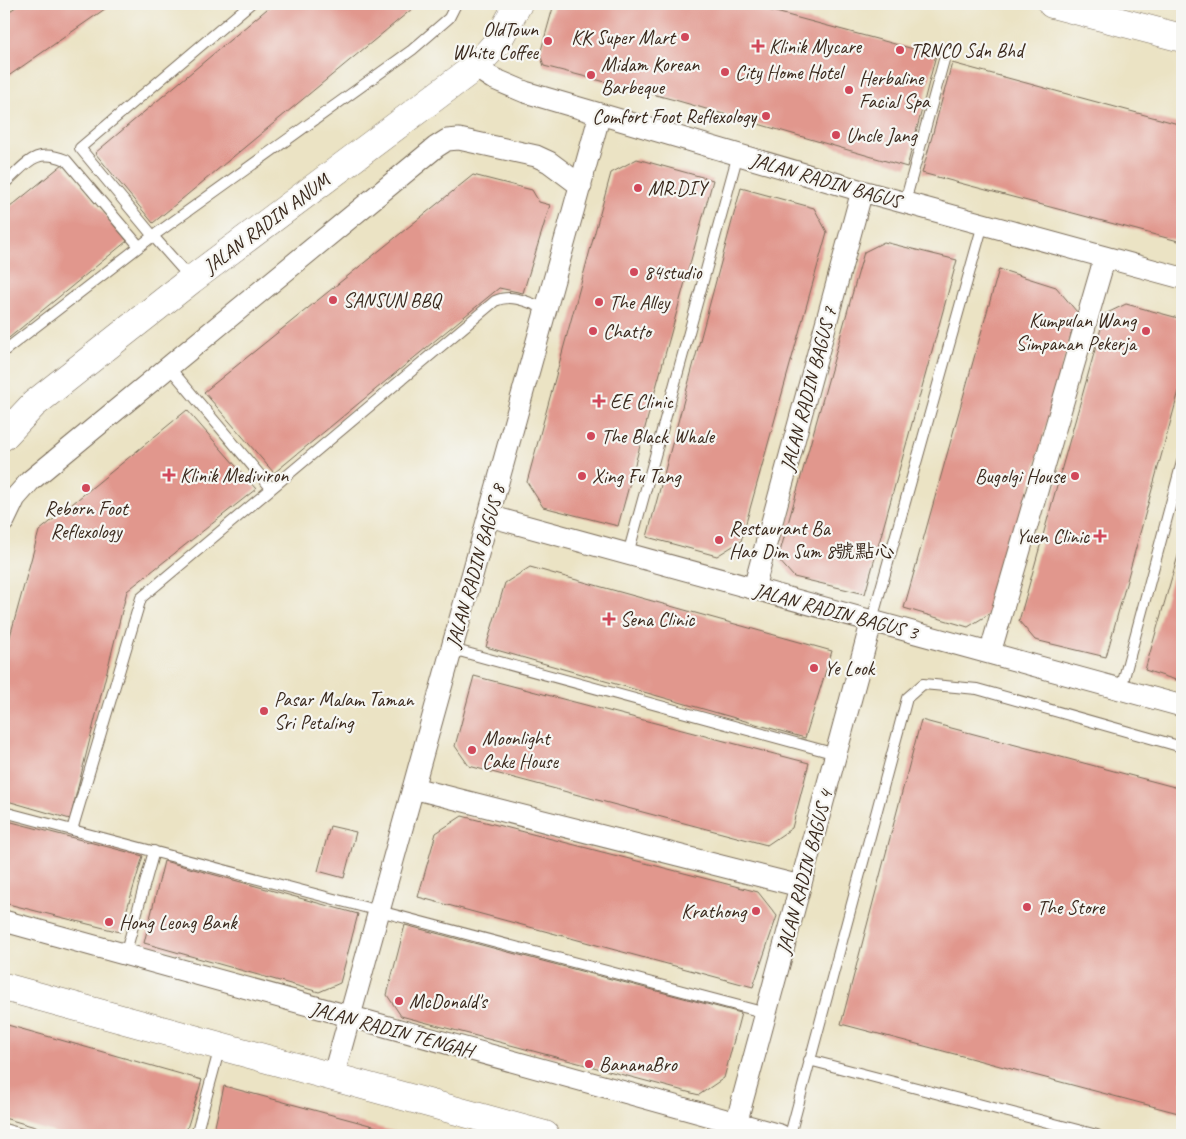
<svg xmlns="http://www.w3.org/2000/svg" width="1186" height="1139" font-family="Caveat,'LXGW WenKai TC',sans-serif">
<rect width="100%" height="100%" fill="#f6f6f2"/>
<filter id="ink" filterUnits="userSpaceOnUse"><feTurbulence type="fractalNoise" baseFrequency=".02" numOctaves="2"/><feDisplacementMap in="SourceGraphic" scale="10" xChannelSelector="R" yChannelSelector="G"/><feConvolveMatrix kernelMatrix="1 2 1 2 8 2 1 2 1" color-interpolation-filters="sRGB"/></filter>
<filter id="wash" filterUnits="userSpaceOnUse"><feTurbulence type="fractalNoise" baseFrequency=".0096" numOctaves="4" result="noise"/><feDisplacementMap in="SourceGraphic" scale="20" xChannelSelector="R" yChannelSelector="G"/><feGaussianBlur stdDeviation="1.12" result="paint"/><feColorMatrix in="noise" values="0 0 0 0 0 0 0 0 0 0 0 0 0 0 0 0 0 1.4 0 .05"/><feComposite in="paint" operator="in"/></filter>
<g filter="url(#wash)">
<rect width="100%" height="100%" fill="#ebe3c4"/>
<g id="blocks">
<path fill="#e1978d" d="M20,4H112L7,77L4,72V15Z
M273,4H418L153,223L95,153Z
M554,4H746L936,55L907,167L675,100L544,66L540,54Z
M952,63L1182,125V242L922,173Z
M637,159L713,180L618,526L543,507L527,482L611,173Z
M63,164L127,241L4,342V212Z
M473,175L532,190L539,202L550,205L523,293L499,288L274,473L204,392Z
M741,188L814,208L827,232L741,541L717,556L647,537Z
M884,242L957,260L865,594L794,577L778,559L864,252Z
M999,269L1056,287L1077,312L997,609L968,627L904,608Z
M1126,304L1182,319V380L1106,657L1035,640L1019,621L1105,314Z
M187,410L256,489L127,591L70,819L4,800V658L39,531Z
M1182,542V682L1145,670Z
M530,567L832,651L805,738L486,647L505,583Z
M474,676L809,763L792,828L767,845L469,766L455,746Z
M921,720L1182,789V1114L841,1024Z
M462,816L758,892L777,916L753,987L418,897L436,833Z
M4,820L143,856L120,932L4,903Z
M330,826L356,832L344,878L318,871Z
M164,861L358,914L340,983L319,992L144,943Z
M405,925L741,1013L724,1078L699,1095L401,1016L387,995Z
M4,1024L202,1080L185,1135H63L4,1118Z
M224,1086L407,1135H213Z"/>
</g>
</g>
<g filter="url(#ink)">
<use href="#blocks" fill-opacity="0" stroke="#796b58" stroke-width="1"/>
<g fill="none" stroke-linecap="round" stroke-linejoin="round">
<defs>
<path id="lane" d="M250,4L80,148L153,236L412,50L449,18L456,4
M4,184C27,164 34,147 66,160L139,246
M905,202L947,49
M4,351L153,236L191,279
M169,367L271,488
M628,554L738,154
M872,620L983,224
M452,649L836,754
M1121,689L1182,462
M4,812L766,1013
M72,830L141,598L495,301C513,293 530,303 546,309
M125,955L154,851
M809,1060L1097,1135
M4,1129L26,1135
M196,1135L220,1047
M790,1135L907,698L923,684L977,689L1182,747"/>
<path id="street" d="M475,67L492,78L525,92L862,191L1182,278
M489,516L1182,706
M4,521L15,498L30,481L436,147L447,140L459,139L536,156L549,162L581,186
M754,588L862,191
M990,653L1105,257
M413,788L800,886
M4,921L780,1135
M333,1077L600,114
M736,1124L872,620"/>
<path id="secondary" d="M1052,4L1182,38
M4,436L34,404L191,280L475,67L496,44L518,4
M4,987L545,1135"/>
</defs>
<use href="#lane" stroke="#796b58" stroke-width="12"/>
<use href="#street" stroke="#796b58" stroke-width="23"/>
<use href="#secondary" stroke="#796b58" stroke-width="29"/>
<use href="#lane" stroke="#fff" stroke-width="10"/>
<use href="#street" stroke="#fff" stroke-width="21"/>
<use href="#secondary" stroke="#fff" stroke-width="28"/>
</g>
</g>
<g fill="#d1495b" stroke="#f6f6f2" stroke-width="2">
<circle cx="685" cy="37" r="5"/>
<circle cx="548" cy="41" r="5"/>
<path d="M755.5 38.5h5v5h5v5h-5v5h-5v-5h-5v-5h5z"/>
<circle cx="900" cy="50" r="5"/>
<circle cx="725" cy="72" r="5"/>
<circle cx="591" cy="75" r="5"/>
<circle cx="849" cy="90" r="5"/>
<circle cx="766" cy="116" r="5"/>
<circle cx="836" cy="135" r="5"/>
<circle cx="638" cy="188" r="5"/>
<circle cx="634" cy="272" r="5"/>
<circle cx="333" cy="300" r="5"/>
<circle cx="599" cy="302" r="5"/>
<circle cx="593" cy="331" r="5"/>
<circle cx="1146" cy="331" r="5"/>
<path d="M596.5 393.5h5v5h5v5h-5v5h-5v-5h-5v-5h5z"/>
<circle cx="591" cy="436" r="5"/>
<path d="M166.5 467.5h5v5h5v5h-5v5h-5v-5h-5v-5h5z"/>
<circle cx="582" cy="476" r="5"/>
<circle cx="1075" cy="476" r="5"/>
<circle cx="86" cy="488" r="5"/>
<path d="M1097.5 528.5h5v5h5v5h-5v5h-5v-5h-5v-5h5z"/>
<circle cx="719" cy="540" r="5"/>
<path d="M606.5 611.5h5v5h5v5h-5v5h-5v-5h-5v-5h5z"/>
<circle cx="814" cy="668" r="5"/>
<circle cx="264" cy="711" r="5"/>
<circle cx="472" cy="750" r="5"/>
<circle cx="1027" cy="907" r="5"/>
<circle cx="756" cy="911" r="5"/>
<circle cx="109" cy="922" r="5"/>
<circle cx="399" cy="1001" r="5"/>
<circle cx="589" cy="1064" r="5"/>
</g>
<g text-anchor="middle" stroke-width="4.5" stroke-linejoin="round" paint-order="stroke">
<g font-size="20" fill="#3b2a1e" stroke="#f6f6f2" text-anchor="start">
<text x="538" y="36" text-anchor="end">OldTown<tspan x="538" dy="23">White Coffee</tspan></text>
<text x="675" y="44" text-anchor="end">KK Super Mart</text>
<text x="769" y="53">Klinik Mycare</text>
<text x="910" y="57">TRNCO Sdn Bhd</text>
<text x="601" y="71">Midam Korean<tspan x="601" dy="23">Barbeque</tspan></text>
<text x="735" y="79">City Home Hotel</text>
<text x="859" y="85">Herbaline<tspan x="859" dy="23">Facial Spa</tspan></text>
<text x="756" y="123" text-anchor="end">Comfort Foot Reflexology</text>
<text x="846" y="142">Uncle Jang</text>
<text x="648" y="195">MR.DIY</text>
<text x="644" y="279">84studio</text>
<text x="343" y="307">SANSUN BBQ</text>
<text x="609" y="309">The Alley</text>
<text x="1136" y="327" text-anchor="end">Kumpulan Wang<tspan x="1136" dy="23">Simpanan Pekerja</tspan></text>
<text x="603" y="338">Chatto</text>
<text x="610" y="408">EE Clinic</text>
<text x="601" y="443">The Black Whale</text>
<text x="180" y="482">Klinik Mediviron</text>
<text x="592" y="483">Xing Fu Tang</text>
<text x="1065" y="483" text-anchor="end">Bugolgi House</text>
<text x="86" y="515" text-anchor="middle">Reborn Foot<tspan x="86" dy="23">Reflexology</tspan></text>
<text x="729" y="535">Restaurant Ba<tspan x="729" dy="23">Hao Dim Sum 8號點心</tspan></text>
<text x="1089" y="543" text-anchor="end">Yuen Clinic</text>
<text x="620" y="626">Sena Clinic</text>
<text x="824" y="675">Ye Look</text>
<text x="274" y="706">Pasar Malam Taman<tspan x="274" dy="23">Sri Petaling</tspan></text>
<text x="482" y="745">Moonlight<tspan x="482" dy="23">Cake House</tspan></text>
<text x="1037" y="914">The Store</text>
<text x="746" y="918" text-anchor="end">Krathong</text>
<text x="119" y="929">Hong Leong Bank</text>
<text x="409" y="1008">McDonald's</text>
<text x="599" y="1071">BananaBro</text>
</g>
<g font-size="20" fill="#3b2a1e" stroke="#f6f6f2">
<text transform="translate(826 180) rotate(16)" y="7">JALAN RADIN BAGUS</text>
<text transform="translate(266 223) rotate(-37)" y="7">JALAN RADIN ANUM</text>
<text transform="translate(808 389) rotate(-75)" y="7">JALAN RADIN BAGUS 7</text>
<text transform="translate(475 566) rotate(-74)" y="7">JALAN RADIN BAGUS 8</text>
<text transform="translate(836 611) rotate(15)" y="7">JALAN RADIN BAGUS 3</text>
<text transform="translate(804 872) rotate(-75)" y="7">JALAN RADIN BAGUS 4</text>
<text transform="translate(392 1029) rotate(15)" y="7">JALAN RADIN TENGAH</text>
</g>
</g>
<rect width="1186" height="1139" fill="none" stroke="#f6f6f2" stroke-width="20"/>
</svg>
